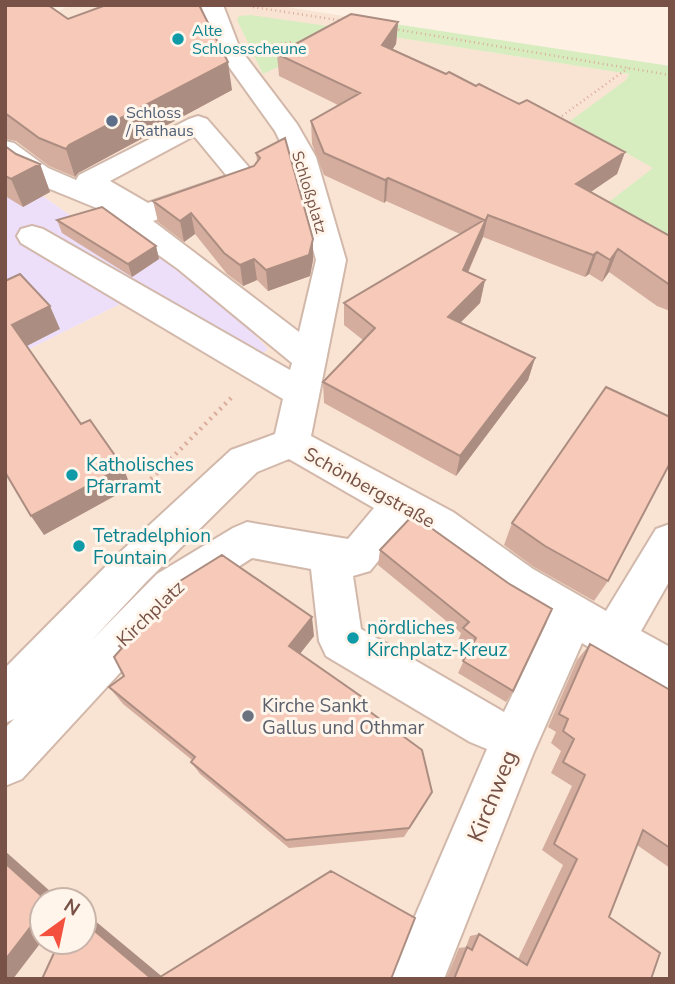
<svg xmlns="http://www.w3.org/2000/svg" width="675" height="984" font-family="'Nunito Sans',sans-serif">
<rect width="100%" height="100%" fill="#fef0e3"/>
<path fill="#f9e4d3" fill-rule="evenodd" d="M69,5H275L362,19L356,31L629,74L626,80L653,169L670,246V979H5V361L126,301L78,221L5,169V35L41,22ZM42,900H84V942H42Z"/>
<path fill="#eddffa" d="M5,169L78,221L112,228L168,263L236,315L268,349L261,355L126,301L5,361Z"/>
<path fill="#d7edc0" d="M251,15L355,30L362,19L670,66V246L601,208L653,168L570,121L626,80L629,74L355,31L263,74L237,20L239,16Z"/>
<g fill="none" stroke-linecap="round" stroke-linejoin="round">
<defs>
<path id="minor" d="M201,5H223L240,49L297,124L316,157L346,260L311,436L453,512L533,569L606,611L656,529L670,524V580L641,631L670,647V694L654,687L582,643L533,754L444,979H388L487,749L470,742L326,656L319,641L311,569L252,558L187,600L22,779L5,786V728L14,719L5,723V668L116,556L231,450L275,434L283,399L21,243L17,236L21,229L32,226L43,229L290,370L292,363L178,269L103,215L99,209L28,180L5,162V141L14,143L48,168L76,180L79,175L189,119L198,116L207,119L259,179L255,185L153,221L299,332L316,260L288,157L275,131L217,50ZM194,136L227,176L148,203L110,181ZM289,459L374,508L348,539L247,522L233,528L157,574L92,640L146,582L257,472ZM407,526L425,536L503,595L547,622L504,712L361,629L353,576L370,571Z"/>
</defs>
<use href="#minor" stroke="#d2b8aa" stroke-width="4"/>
<path stroke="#dbac9b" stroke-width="2.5" stroke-dasharray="1 3.5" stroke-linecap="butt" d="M253,7L344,21
M394,29L670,75
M272,45L292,42
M562,116L628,68"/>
<path stroke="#dbac9b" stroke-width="4.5" stroke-dasharray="2 5" stroke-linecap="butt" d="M154,484L150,480L231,398"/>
<use href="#minor" fill="#fff" fill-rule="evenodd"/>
</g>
<path fill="#d4ad9e" d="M5,5L68,19L232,90L78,173L75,177L49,166L16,141L5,139Z
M398,22L396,44L392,50L625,152L617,174L590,192L670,236V311L657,306L609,272L602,282L589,274L585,277L483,237L468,273L485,280L480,303L460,323L535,358L528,380L456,476L324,403L323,382L363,340L344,325V303L460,234L386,201L384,203L324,175L312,144L311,121L338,105L279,76L277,54Z
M5,146L16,154L40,164L50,192L23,207L5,196Z
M256,153L313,239V260L310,276L268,291L257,280L243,286L227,274L195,234L184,242L158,222L153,201L254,166L257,161Z
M57,220L156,246L159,259L132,277L62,233Z
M512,523L608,581L594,601L534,567L504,545Z
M380,550L508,583L513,691L506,702L458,673L469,650L458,641L461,633L378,565Z
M314,636L300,653L361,706L426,803L404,837L289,848L200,774L191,762L192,760L123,704L109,687L124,676L121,649L119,646Z
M590,644L670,690V868L637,845L609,917L651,979H446L459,948L466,947L470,936L479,934L518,959L563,865L542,850L572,786L551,773L561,751L551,743L556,732L548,727L577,660Z"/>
<path fill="#ac8d81" d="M398,22L396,44L381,67L382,45Z
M228,62L232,90L78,173L75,177L66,149L69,145Z
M625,152L617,174L569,207L576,184Z
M40,164L50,192L23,207L11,179Z
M388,178L386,201L384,203L385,180Z
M191,213L195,234L184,242L180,221Z
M488,215L483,237L459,292L463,270Z
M313,239V260L310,276L268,291L266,270Z
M156,246L159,259L132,277L128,264Z
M618,249L609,272L602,282L610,260Z
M597,252L589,274L585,277L593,255Z
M254,259L257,280L243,286L240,265Z
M485,280L480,303L444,339L448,317Z
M50,306L60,329L23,348L12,325Z
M535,358L528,380L456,476L460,456Z
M123,467L131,487L44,535L31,516Z
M312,617L314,636L292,664L289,646Z
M5,851L60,900H46L5,863Z
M42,912V941L13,979H5V960Z
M84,914L88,915L165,979H152L84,922Z"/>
<path fill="#f6c9b8" stroke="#ac8d81" stroke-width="2" d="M5,5H48L68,19L106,5H199L228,62L69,145L66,149L39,138L5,113Z
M351,14L398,22L382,45L446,74L449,72L476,86L479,84L519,104L527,100L625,152L576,184L670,236V285L618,249L610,260L597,252L593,255L488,215L463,270L485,280L448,317L535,358L460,456L323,382L375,328L344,303L484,220L388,178L385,180L324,153L311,121L360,93L277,54Z
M285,138L313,239L309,255L266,270L254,259L240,265L224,253L191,213L180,221L153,201L254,166L260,158L256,153Z
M5,146L16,154L40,164L11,179L5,176Z
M102,207L156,246L128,264L57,220Z
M20,274L50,306L12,325L81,424L90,420L123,467L31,516L5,472V281Z
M606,387L670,417V463L608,581L545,546L512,523Z
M413,515L508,583L552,609L513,691L463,661L476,638L463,628L469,622L380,550Z
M222,555L312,617L289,646L362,697L358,703L422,750L432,792L409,828L286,840L191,762L195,757L109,687L124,676L114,657L122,648L119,646L180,581Z
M590,644L670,690V848L643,830L609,917L660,953L651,979H454L467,947L472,950L479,934L527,965L577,859L554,844L585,775L563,762L574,739L563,731L568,719L559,714Z
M5,863L46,900H42V912L5,960Z
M331,871L415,918L391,979H157Z
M84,922L152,979H42L59,942H84Z"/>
<g fill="#0f9aa8" stroke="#fff5eb" stroke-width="2.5">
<circle cx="178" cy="39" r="7"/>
<circle cx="72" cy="475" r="7"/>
<circle cx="79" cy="546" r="7"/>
<circle cx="353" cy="638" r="7"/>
</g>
<circle fill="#5c6f8a" stroke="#fff5eb" stroke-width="2.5" cx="112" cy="121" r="7"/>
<circle fill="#6b7280" stroke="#fff5eb" stroke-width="2.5" cx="248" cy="716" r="7"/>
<g text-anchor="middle" stroke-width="6" stroke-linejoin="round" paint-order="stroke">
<g font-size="16" fill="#0d838f" stroke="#fff5eb" text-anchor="start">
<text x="192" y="36">Alte<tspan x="192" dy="18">Schlossscheune</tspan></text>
</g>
<g font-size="16" fill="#4e5e75" stroke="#fff5eb" text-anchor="start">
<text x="126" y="118">Schloss<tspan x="126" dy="18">/ Rathaus</tspan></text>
</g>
<g font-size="16" fill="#785246" stroke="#fff5eb">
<text transform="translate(310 192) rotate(73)" y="6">Schloßplatz</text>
</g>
<g font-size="19" fill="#0d838f" stroke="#fff5eb" text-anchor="start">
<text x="86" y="471">Katholisches<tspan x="86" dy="22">Pfarramt</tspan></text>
<text x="93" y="542">Tetradelphion<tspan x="93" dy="22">Fountain</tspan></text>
<text x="367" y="634">nördliches<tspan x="367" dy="22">Kirchplatz-Kreuz</tspan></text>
</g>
<g font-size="19" fill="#785246" stroke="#fff5eb">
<text transform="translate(370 487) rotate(29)" y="7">Schönbergstraße</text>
<text transform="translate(150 613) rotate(-44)" y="7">Kirchplatz</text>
</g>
<g font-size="19" fill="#5b616d" stroke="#fff5eb" text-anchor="start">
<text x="262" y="712">Kirche Sankt<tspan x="262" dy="22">Gallus und Othmar</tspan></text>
</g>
<g font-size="23" fill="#785246" stroke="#fff5eb">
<text transform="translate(492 796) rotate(-68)" y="8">Kirchweg</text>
</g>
</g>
<rect width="675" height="984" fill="none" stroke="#785246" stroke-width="14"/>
<g transform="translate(63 921) rotate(33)"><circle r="33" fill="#fff5eb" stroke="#c9b4a9" stroke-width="2"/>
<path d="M0-5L12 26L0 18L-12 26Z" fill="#f3503d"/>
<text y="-10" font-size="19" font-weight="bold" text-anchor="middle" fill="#785246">N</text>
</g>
</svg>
